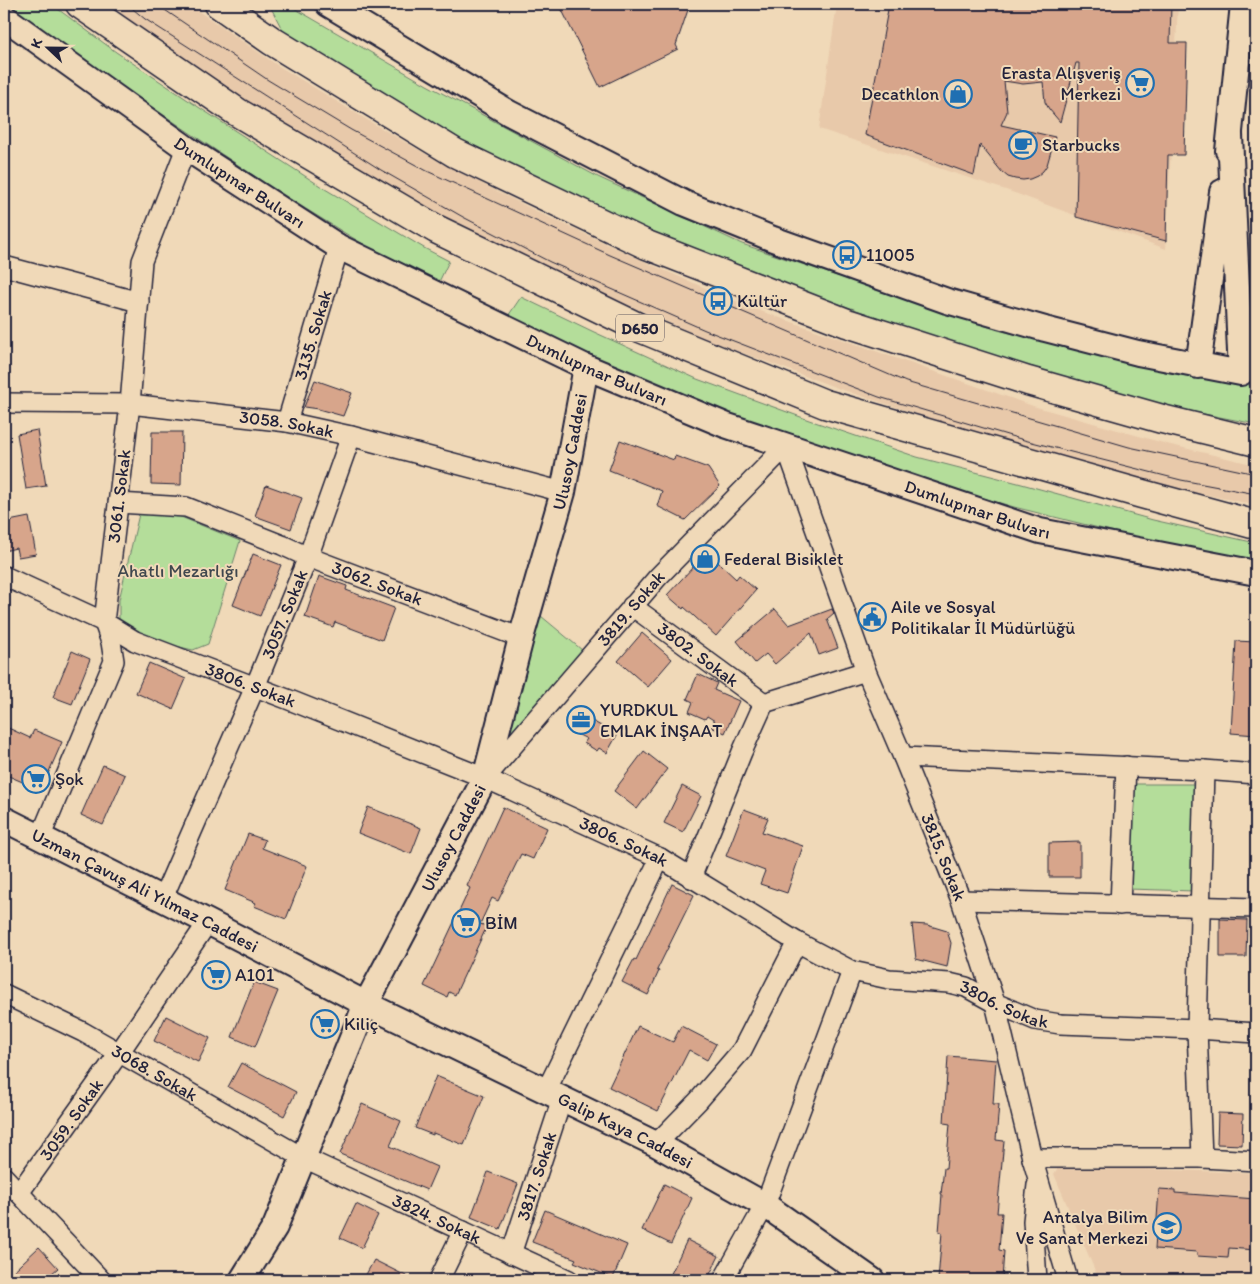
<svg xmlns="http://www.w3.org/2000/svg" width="1260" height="1284" font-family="Itim,sans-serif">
<rect width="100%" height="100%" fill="#f0d9b8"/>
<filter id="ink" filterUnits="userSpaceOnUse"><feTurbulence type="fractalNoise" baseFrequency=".02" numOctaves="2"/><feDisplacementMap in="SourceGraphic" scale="10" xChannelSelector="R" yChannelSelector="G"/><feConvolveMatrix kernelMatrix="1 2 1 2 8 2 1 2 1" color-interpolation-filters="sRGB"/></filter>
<g filter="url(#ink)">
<path fill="#e8c9aa" d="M103,4H188L277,65L374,124L443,164L540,213L652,265L749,307L1033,406L1167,444L1256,465V505L1188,491L1109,470L958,427L843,390L716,343L573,281L447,219L366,176L237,99Z
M837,4H1178L1166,249L1009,191L819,129Z
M1059,1166L1256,1173V1280H1099L1054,1174Z"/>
<path fill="#b4dd9a" stroke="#6b806a" d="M6,4H51L116,52L203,110L325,189L424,248L449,261L438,284C408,268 377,253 348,235C234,166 125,88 15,12Z
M269,4H287L427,85L598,177L742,244L998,330L1174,374L1256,386V424L1131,400L959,346L788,286L672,241L542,180L462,140L284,33Z
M521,297L594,332L697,379L809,420L917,457L1018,483L1153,520L1256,543V563L1204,554L1014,507L811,448L654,386L506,319Z
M139,514L176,515L240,541L208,644L193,650L145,639L119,624V600Z
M541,616L582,650L508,743L503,740Z
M1134,784H1196L1195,891L1128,889Z"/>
<path fill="#d7a58b" stroke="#22223b" d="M559,4H690L676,45L678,49L600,87Z
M889,4H1171L1170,43H1187L1184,155H1168L1166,241L1076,217L1079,63H1076L1060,122L1049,109L1045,102L1043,82L1023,84L1004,81L1007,112L1001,125L1055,137L1047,165L1043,171L1037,176L1030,179L1023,180L1015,179L1008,177L1002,172L980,145L974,175L865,135Z
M315,380L352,393L343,416L318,409L304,407Z
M37,430L46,486L26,489L17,434Z
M152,432H182L181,485L151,484Z
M620,440L674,460L675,456L708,468L720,486L685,520L657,506L662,491L609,470Z
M266,485L302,498L291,529L255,516Z
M29,517L36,554L18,557L16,548L4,551V522Z
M707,552L736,579L739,575L756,590L716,636L684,607L683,609L667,595Z
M253,554L281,565L260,616L233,605Z
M319,576L347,586L346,590L394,608L382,640L335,622L333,627L305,617Z
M775,609L789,625L832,609L834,613L827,619L838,648L819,655L811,633L775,664L766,654L755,663L737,641Z
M642,633L672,659L648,687L618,661Z
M1236,641L1256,642V735L1231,733Z
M72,651L90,659L72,704L53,697Z
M149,663L186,679L173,709L136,693Z
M698,674L717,683L714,690L739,701L725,733L711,727L715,721L707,716L705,719L689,712L693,702L687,699Z
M578,713L617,735L607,753L599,748L597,751L584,743L587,739L569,730Z
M4,726L30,738L34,730L62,742L41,790L4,774Z
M644,751L667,769L637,809L614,791Z
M103,765L125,775L103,825L81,815Z
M682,786L701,796L683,832L664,823Z
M368,807L421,828L411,854L358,833Z
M503,807L547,828L533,859L521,854L498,901L492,898L480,924L487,926L455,995L449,992L447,997L424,986L470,888L467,886Z
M744,809L768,818L762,832L803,846L787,893L760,884L765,871L726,856Z
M248,834L265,840L262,848L307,866L286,919L254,906L256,903L225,890Z
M1080,842V877H1049V843Z
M672,884L694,895L657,970L659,971L648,995L622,982L634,959L636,960Z
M1220,919L1247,920L1246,957H1220Z
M912,924L927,925L947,931L951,943L947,967L916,959Z
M254,982L278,991L255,1047L232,1037Z
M166,1016L210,1038L198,1062L154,1041Z
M638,1026L673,1042L681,1026L716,1044L707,1060L689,1050L658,1111L609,1087Z
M948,1056L996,1060L993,1104H999L996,1140L1004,1141L997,1213H1002L999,1250L1004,1251L1002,1280H938L942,1232H939L942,1194H941L944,1168H946L950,1124L944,1123Z
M241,1063L296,1092L284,1116L228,1087Z
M436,1076L484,1096L464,1145L433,1133V1135L415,1128Z
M362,1104L401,1121L390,1146L437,1167L427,1190L340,1154Z
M1218,1113L1243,1114L1242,1145L1217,1144Z
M488,1172L518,1184L500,1229L471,1217Z
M664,1184L692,1198L671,1244L642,1230Z
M1159,1189L1175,1190V1193L1256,1199V1250L1229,1248L1228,1258L1197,1256V1252L1155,1249Z
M356,1204L378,1215L362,1248L340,1238Z
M545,1210L627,1245L613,1278L574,1262L576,1259L532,1242Z
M687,1240L719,1256L707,1280H668Z
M39,1247L58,1268L44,1280H4Z
M374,1260L414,1280H363Z"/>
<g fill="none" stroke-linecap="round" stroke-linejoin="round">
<defs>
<g id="minor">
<path d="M4,266L139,302"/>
<path id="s1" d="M4,403L130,404L287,422L351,436L563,492"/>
<path id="s2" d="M287,422L339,247"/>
<path id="s3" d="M118,503L186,507L282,545L308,557L521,638"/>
<path id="s4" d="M4,576L104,622L135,641L287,699L485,778L660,858L797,942L852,971L889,979L949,983L966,987L995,1003L1035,1020L1060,1024L1197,1029L1256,1033"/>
<path id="s5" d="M632,606L764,703"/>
<path d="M903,757L1204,770L1256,774"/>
<path id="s6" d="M487,776L658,577L786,446L866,671L903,757L961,900L995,1003L1032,1158L1068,1280"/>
<path id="s7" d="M40,838L114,661L111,642L104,622L130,404L142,261L186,148"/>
<path d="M691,878L742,752L764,703L866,671"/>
<path id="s8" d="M162,900L255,687L308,557L351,436"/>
<path d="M961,900L1256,908"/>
<path d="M1120,905L1126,766"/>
<path id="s9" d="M4,994L83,1032L302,1157L569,1280"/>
<path d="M546,1091L660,858"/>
<path d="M656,1144L698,1101L742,1050L797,942"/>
<path d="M1032,1158H1202L1256,1161"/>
<path d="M1202,1158L1197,1029L1204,770"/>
<path d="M4,1177L101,1280"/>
<path d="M1037,1185L1033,1221L1037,1280"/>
<path id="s10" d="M19,1193L119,1053L208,922"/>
<path id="s11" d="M511,1254L562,1099"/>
<path d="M439,1280L463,1231"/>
<path d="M723,1280L765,1205L852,971"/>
</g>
<g id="tertiary">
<path d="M328,4L509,113L684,203L773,239L947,301L1045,329L1138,353L1241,373L1230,135"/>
<path id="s12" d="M4,17L186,148L339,247L586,367L725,425L1040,531L1256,573"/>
<path d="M1228,151L1243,4"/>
<path d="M1198,366L1222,192"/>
<path id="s13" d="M4,819L208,922L366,1004L656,1144L765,1205L872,1280"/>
<path id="s14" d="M242,1280L275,1227L366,1004L485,778L521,638L563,492L586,367"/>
</g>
<path id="trunk" d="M80,4L237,112L436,229L640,328L825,404L1142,494L1256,525
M219,4L272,41L455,153L647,245L847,323L1028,381L1162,419L1256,442"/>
</defs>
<use href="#minor" stroke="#22223b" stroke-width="22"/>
<use href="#tertiary" stroke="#22223b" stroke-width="28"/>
<use href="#trunk" stroke="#22223b" stroke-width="31"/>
<use href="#minor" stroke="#f0d9b8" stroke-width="19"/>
<use href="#tertiary" stroke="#f0d9b8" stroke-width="24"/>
<use href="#trunk" stroke="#f0d9b8" stroke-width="28"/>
<path stroke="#22223b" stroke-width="1" d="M127,4L145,19L381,170L463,217L550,262L705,330L879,397L1024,440L1181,480L1256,494
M156,4L268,80L351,130L427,171L610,255L906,382L1129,447L1256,474"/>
</g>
</g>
<defs>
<symbol id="supermarket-ring" viewBox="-11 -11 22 22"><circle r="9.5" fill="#f0d9b8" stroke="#1f6fb2" stroke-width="1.5"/><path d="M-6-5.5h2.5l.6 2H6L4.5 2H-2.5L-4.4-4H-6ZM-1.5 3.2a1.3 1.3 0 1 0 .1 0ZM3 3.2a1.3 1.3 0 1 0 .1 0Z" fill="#1f6fb2"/></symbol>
<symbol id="shop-ring" viewBox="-11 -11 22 22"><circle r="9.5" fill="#f0d9b8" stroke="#1f6fb2" stroke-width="1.5"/><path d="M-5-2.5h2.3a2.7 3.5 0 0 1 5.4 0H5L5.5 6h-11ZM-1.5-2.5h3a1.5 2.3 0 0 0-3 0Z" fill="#1f6fb2"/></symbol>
<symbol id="cafe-ring" viewBox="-11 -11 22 22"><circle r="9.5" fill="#f0d9b8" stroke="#1f6fb2" stroke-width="1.5"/><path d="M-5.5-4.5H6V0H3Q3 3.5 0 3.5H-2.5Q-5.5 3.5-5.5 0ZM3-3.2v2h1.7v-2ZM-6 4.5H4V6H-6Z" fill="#1f6fb2"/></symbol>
<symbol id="bus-ring" viewBox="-11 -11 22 22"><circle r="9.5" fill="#f0d9b8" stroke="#1f6fb2" stroke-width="1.5"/><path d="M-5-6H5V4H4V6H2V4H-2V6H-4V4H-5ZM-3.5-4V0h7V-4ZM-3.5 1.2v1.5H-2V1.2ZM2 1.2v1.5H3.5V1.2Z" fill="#1f6fb2"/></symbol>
<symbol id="civic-ring" viewBox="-11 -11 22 22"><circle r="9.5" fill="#f0d9b8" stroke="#1f6fb2" stroke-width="1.5"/><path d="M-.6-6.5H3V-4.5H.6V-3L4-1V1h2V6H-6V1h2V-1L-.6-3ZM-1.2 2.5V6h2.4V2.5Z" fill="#1f6fb2"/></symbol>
<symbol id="office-ring" viewBox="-11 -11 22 22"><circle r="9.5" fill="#f0d9b8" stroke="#1f6fb2" stroke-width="1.5"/><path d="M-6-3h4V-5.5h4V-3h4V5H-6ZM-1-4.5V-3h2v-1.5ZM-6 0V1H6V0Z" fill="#1f6fb2"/></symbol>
<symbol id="school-ring" viewBox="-11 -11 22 22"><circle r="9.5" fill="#f0d9b8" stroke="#1f6fb2" stroke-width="1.5"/><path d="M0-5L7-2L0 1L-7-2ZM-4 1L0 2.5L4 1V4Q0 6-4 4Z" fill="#1f6fb2"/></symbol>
</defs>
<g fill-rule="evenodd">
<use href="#supermarket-ring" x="1124" y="67" width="32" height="32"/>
<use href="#shop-ring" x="942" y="78" width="32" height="32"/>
<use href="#cafe-ring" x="1007" y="129" width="32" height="32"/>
<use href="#bus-ring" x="831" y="239" width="32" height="32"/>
<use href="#bus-ring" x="702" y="285" width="32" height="32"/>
<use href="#shop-ring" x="689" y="543" width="32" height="32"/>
<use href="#civic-ring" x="856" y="601" width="32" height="32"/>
<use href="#office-ring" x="565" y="704" width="32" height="32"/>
<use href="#supermarket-ring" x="20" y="763" width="32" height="32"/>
<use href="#supermarket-ring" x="450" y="907" width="32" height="32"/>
<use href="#supermarket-ring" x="200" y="959" width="32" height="32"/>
<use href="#supermarket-ring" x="309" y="1008" width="32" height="32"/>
<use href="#school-ring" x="1151" y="1211" width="32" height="32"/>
</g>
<g text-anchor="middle" stroke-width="4" stroke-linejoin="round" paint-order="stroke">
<rect fill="#f0d9b8" stroke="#605960" stroke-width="1" x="616" y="314.5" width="48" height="27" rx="4"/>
<g font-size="16" font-weight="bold" fill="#22223b">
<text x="640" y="334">D650</text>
</g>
<g font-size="18" fill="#22223b" stroke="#f0d9b8" text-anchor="start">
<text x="1121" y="79" text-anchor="end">Erasta Alışveriş<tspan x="1121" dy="21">Merkezi</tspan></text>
<text x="939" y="100" text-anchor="end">Decathlon</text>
<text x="1042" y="151">Starbucks</text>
<text x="866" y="261">11005</text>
<text x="737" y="307">Kültür</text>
<text x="724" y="565">Federal Bisiklet</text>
<text x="891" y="613">Aile ve Sosyal<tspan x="891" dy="21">Politikalar İl Müdürlüğü</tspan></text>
<text x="600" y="716">YURDKUL<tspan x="600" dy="21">EMLAK İNŞAAT</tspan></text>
<text x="55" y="785">Şok</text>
<text x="485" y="929">BİM</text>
<text x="235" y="981">A101</text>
<text x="344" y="1030">Kiliç</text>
<text x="1148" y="1223" text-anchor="end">Antalya Bilim<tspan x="1148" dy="21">Ve Sanat Merkezi</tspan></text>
</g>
<g font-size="18" fill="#22223b" stroke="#f0d9b8">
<text dy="6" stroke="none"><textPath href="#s12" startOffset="288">Dumlupınar Bulvarı</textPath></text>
<text dy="6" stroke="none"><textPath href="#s2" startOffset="91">3135. Sokak</textPath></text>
<text dy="6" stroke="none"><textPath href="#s12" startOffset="692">Dumlupınar Bulvarı</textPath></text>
<text dy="6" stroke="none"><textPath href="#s1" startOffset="284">3058. Sokak</textPath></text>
<text dy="6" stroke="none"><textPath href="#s14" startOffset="896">Ulusoy Caddesi</textPath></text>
<text dy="6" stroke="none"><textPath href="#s7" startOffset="359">3061. Sokak</textPath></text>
<text dy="6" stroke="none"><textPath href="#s12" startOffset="1098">Dumlupınar Bulvarı</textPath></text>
<text dy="6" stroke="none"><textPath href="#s3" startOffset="274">3062. Sokak</textPath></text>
<text dy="6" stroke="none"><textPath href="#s6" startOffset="221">3819. Sokak</textPath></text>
<text dy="6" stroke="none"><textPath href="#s8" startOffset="311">3057. Sokak</textPath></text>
<text dy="6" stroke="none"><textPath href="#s5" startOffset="82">3802. Sokak</textPath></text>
<text dy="6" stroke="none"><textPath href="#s4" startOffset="270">3806. Sokak</textPath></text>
<text dy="6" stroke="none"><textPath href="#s14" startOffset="491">Ulusoy Caddesi</textPath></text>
<text dy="6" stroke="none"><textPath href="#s4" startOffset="675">3806. Sokak</textPath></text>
<text dy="6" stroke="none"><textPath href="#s6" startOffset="886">3815. Sokak</textPath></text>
<text dy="6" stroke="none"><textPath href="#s13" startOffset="158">Uzman Çavuş Ali Yılmaz Caddesi</textPath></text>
<text dy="6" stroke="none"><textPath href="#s4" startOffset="1095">3806. Sokak</textPath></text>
<text dy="6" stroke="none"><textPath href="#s9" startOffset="170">3068. Sokak</textPath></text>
<text dy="6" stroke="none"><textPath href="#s10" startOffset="90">3059. Sokak</textPath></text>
<text dy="6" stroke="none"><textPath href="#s13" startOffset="695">Galip Kaya Caddesi</textPath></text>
<text dy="6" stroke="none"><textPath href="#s11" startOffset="82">3817. Sokak</textPath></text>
<text dy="6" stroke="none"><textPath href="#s9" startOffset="488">3824. Sokak</textPath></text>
</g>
<g font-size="18" fill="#3f474e" stroke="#f0d9b8">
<text x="178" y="577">Ahatlı Mezarlığı</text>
</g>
</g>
<rect width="1260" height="1284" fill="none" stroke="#f0d9b8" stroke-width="20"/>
<rect x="10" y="10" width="1240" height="1264" fill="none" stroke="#22223b" stroke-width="2" filter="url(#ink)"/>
<g transform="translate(48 48) rotate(292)" stroke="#f0d9b8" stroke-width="4" paint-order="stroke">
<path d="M0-4L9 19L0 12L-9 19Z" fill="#22223b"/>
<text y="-8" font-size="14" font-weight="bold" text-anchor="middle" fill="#22223b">K</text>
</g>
</svg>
